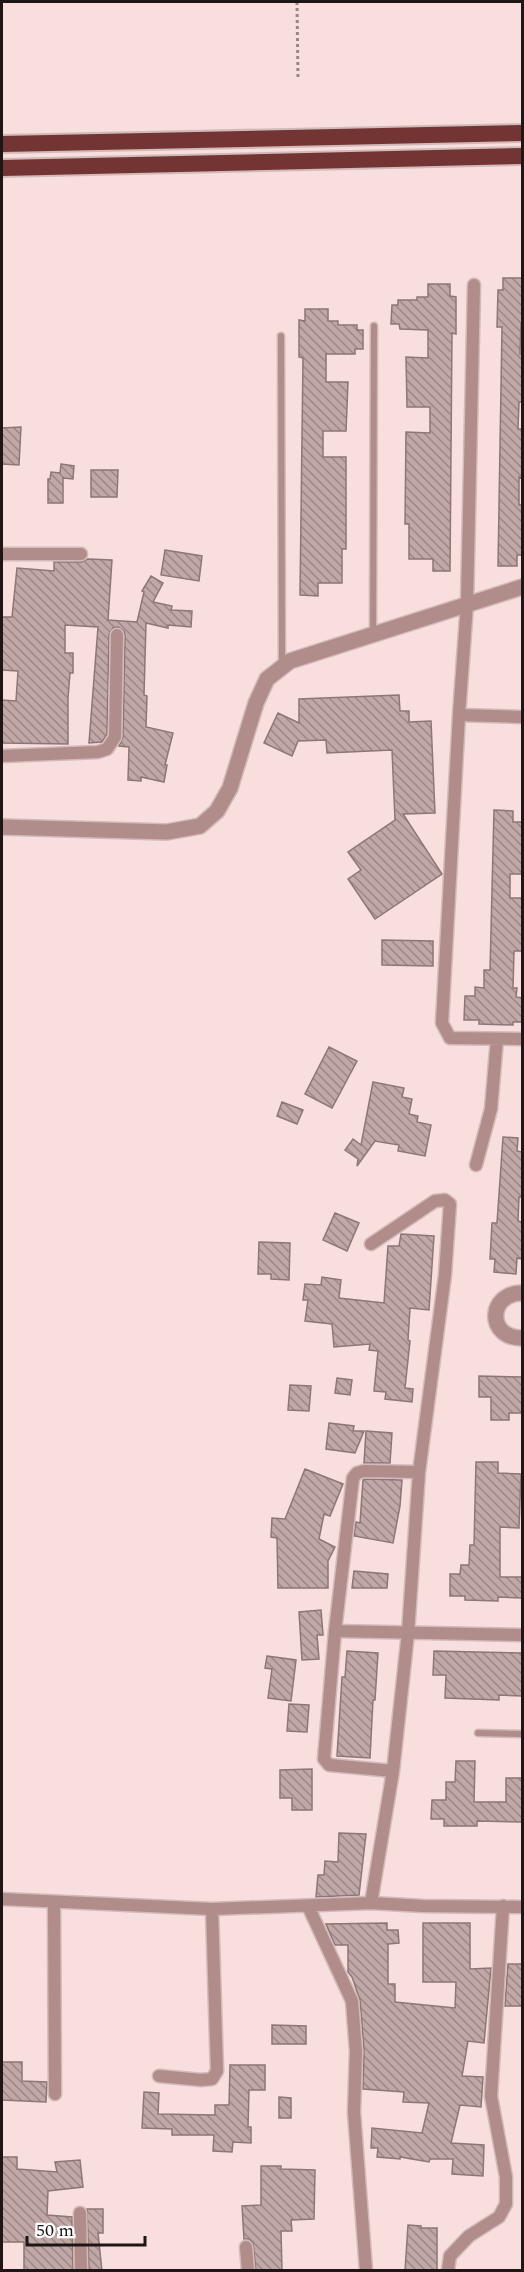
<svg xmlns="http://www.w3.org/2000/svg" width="524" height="2272" font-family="Spectral,serif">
<defs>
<pattern id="building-back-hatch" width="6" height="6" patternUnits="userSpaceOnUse" patternTransform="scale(1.5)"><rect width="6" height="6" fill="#c1a8a7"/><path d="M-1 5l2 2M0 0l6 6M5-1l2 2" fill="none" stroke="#9c8887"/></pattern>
</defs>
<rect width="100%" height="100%" fill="#f8dedd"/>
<path fill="url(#building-back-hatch)" stroke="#8d7675" stroke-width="1.5" d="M503,278H522V323H521L520,354H522V402H519L518,429H522V478L519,477V505H522V555H517V566H498L502,327H497L498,290H503Z
M428,284H450V296L456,297V334L452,333L450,571H433V559H409V524H405L406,432L430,433V407H407L406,357L428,358V330L400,329L399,324H391L392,305H398V300H417V297H428Z
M305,309H328V321H338V325H357V330H363V349H355V354H326V382H348L346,431H323V457H346V549H342V583H318V596L300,595L303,358L299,357V320L305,321Z
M21,427L19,465L2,464V428Z
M61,464L74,466L73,479L63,478V503H48V479H50L51,472L60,473Z
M91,470H118L117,497H91Z
M165,550L202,556L199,581L161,575Z
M88,559L112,560L108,620L137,622L144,592L142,591L151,576L163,583L153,602L172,606L171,610L192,611L191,627L168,625V628L146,623L144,695L147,696L146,727L173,733L165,765H167L164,782L141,777V781L128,780L129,747L119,746L123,737L125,635L124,631L118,627L113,628L109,635L107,734L102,742L89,743L98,627L65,625V653H73V673H70L68,698V744L2,743V700L16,701L18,671L2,670V617H12L17,568L54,571V562H81Z
M399,695L400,711H409V722L431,721L435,813L403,814L442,874L375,919L348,879L361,870L348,852L395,820L392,750L327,753L326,740L298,741L292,756L264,743L278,713L299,723V699Z
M494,810L513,811V822H522V874H510V898H522V951H514L513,988H517L516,997L522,998V1022H513V1025L479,1024V1020H464L465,996H475V987L484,988V970H490Z
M382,940L433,941V966L382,965Z
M329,1047L357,1061L332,1108L305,1094Z
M373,1082L404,1088L402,1097L412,1099L409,1114L418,1116L417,1122L431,1125L425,1156L398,1151L399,1145L375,1141L357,1166L358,1159L345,1150L353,1139L361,1145Z
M282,1102L303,1110L297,1124L277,1116Z
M503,1137L518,1138L517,1151L522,1152V1197H519L518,1221L522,1222V1259L517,1258L516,1274L494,1272L495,1259H490L492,1223H497Z
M335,1213L359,1223L347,1251L323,1240Z
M401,1234L434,1236L429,1310L410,1308L408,1340L410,1341L405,1388L413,1389L412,1402L385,1399L386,1392L374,1391L378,1351L369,1350L370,1344L334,1347L332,1324L305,1321L308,1300H303L305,1284L321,1285L322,1277L341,1280L339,1298L384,1303L388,1246H399Z
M259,1242L290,1243L289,1280L271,1279V1274H258Z
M479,1376L522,1377V1413H509V1420H491V1397H479Z
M337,1378L352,1380L350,1395L335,1393Z
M290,1385L311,1386L309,1411L288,1410Z
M329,1423L354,1426L353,1431H364L355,1453L326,1449Z
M366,1431L392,1433L390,1463H364Z
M476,1462H498V1473L521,1474L519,1528L500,1527V1577H522V1598L498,1597V1601L465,1600V1596H450V1574H460L461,1565H469L470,1545H474Z
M305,1469L343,1484L330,1516L324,1514L319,1539L335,1547L328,1561V1588H278L277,1538L271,1537L272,1518L285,1519Z
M365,1479L402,1480L400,1506L393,1543L354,1536L356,1522L360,1523L363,1480Z
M354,1571L388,1574L387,1588H352Z
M321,1610L323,1635H317L319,1659L302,1660L299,1612Z
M347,1651L378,1653L375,1700H373L370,1758L337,1756L342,1677H345Z
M434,1651L522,1653V1696L499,1695V1700L445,1698L446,1675H433Z
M267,1656L296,1660L291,1701L268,1698L272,1669L265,1668Z
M289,1704L309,1705L307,1732L287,1731Z
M456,1761H475L474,1802H506V1778H522V1822L477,1821V1826H444V1819H431L432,1800H446V1782H455Z
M312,1769V1810H292V1798H280V1770Z
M339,1833L366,1834L359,1895L316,1897L318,1875H324L325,1861L338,1862Z
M387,1923V1930H398L399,1943L388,1944V1984H395V2002L455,2008L456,1982H423V1923H470V1969L491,1968L484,2043L468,2041L462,2076L483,2077L481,2107L460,2105L451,2143L484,2145L483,2176L452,2174L453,2159H430L429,2162L400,2157V2159L377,2157L378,2148H371L372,2128L422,2133L429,2103L403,2102L404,2092L363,2089L364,2050L360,2000L352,1977L348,1972V1945H335L326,1924Z
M508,1964H522V2006H505Z
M272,2025L306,2026V2044H272Z
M2,2062H22V2081L47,2082L46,2102L2,2100Z
M230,2065H265V2090H249L248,2127H251V2143L233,2142L232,2152L213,2151L214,2135H172V2129L142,2128L144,2092L159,2093L158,2114L215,2115V2105H229Z
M279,2097L291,2098V2118H279Z
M2,2157H17V2169L57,2172L55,2162L80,2160L83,2187L48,2191L47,2215L72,2217L73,2271H24V2242H2Z
M261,2166H281V2169L315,2170L314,2219L291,2220L292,2231H281L282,2271H256L253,2243L249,2239H244L242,2206L261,2205Z
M87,2209H103V2233H98L102,2271H89Z
M408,2225L421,2226V2228H437V2271H405Z"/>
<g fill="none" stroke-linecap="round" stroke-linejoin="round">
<defs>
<path id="service" d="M281,336L282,665
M373,633L374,326
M478,1733L522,1734"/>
<path id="minor" d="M474,285L467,604L459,715L442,1023L450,1038L522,1039
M2,554H81
M459,715L522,717
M2,756L98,752L107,749L115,737L117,635
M476,1165L491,1109L497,1039
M371,1244L435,1201L445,1200L450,1204L445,1275L419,1472L408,1633L393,1771L371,1903
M335,1631L522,1635
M393,1771L329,1765L324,1759L335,1631L353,1478L357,1473L364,1471L419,1472
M2,1899L212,1909L371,1903L423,1906L522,1907
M54,1903L55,2094
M308,1906L352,2001L356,2051L354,2112L366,2270
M159,2076L201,2080L212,2079L217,2071L212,1909
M80,2213L81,2270
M246,2247L248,2270
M448,2270L450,2256L469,2236L499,2217L506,2204V2177L491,2096L503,1906"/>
<path id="tertiary" d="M2,827L167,832L200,826L217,811L230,788L256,703L267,679L290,661L522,587
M522,1293C488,1293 486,1338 522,1338"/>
<path id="trunk" d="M2,144L522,133
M2,168L522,156"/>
</defs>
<use href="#service" stroke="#d1bab9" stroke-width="9"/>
<use href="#minor" stroke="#d1bab9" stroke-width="15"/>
<use href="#tertiary" stroke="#d1bab9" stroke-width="18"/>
<use href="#trunk" stroke="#d1bab9" stroke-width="20"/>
<path stroke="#988585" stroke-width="3" stroke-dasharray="3 3" stroke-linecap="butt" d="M297,2L298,79"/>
<use href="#service" stroke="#b08c8a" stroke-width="6"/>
<use href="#minor" stroke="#b08c8a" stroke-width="12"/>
<use href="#tertiary" stroke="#b08c8a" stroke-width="15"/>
<use href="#trunk" stroke="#733434" stroke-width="16"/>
</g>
<rect width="524" height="2272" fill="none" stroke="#1e1515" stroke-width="6"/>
<path d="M27 2236v9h118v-9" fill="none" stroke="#1e1515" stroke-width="3"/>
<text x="36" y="2236" font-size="18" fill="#1e1515" stroke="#ffffff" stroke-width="4.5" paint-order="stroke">50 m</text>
</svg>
